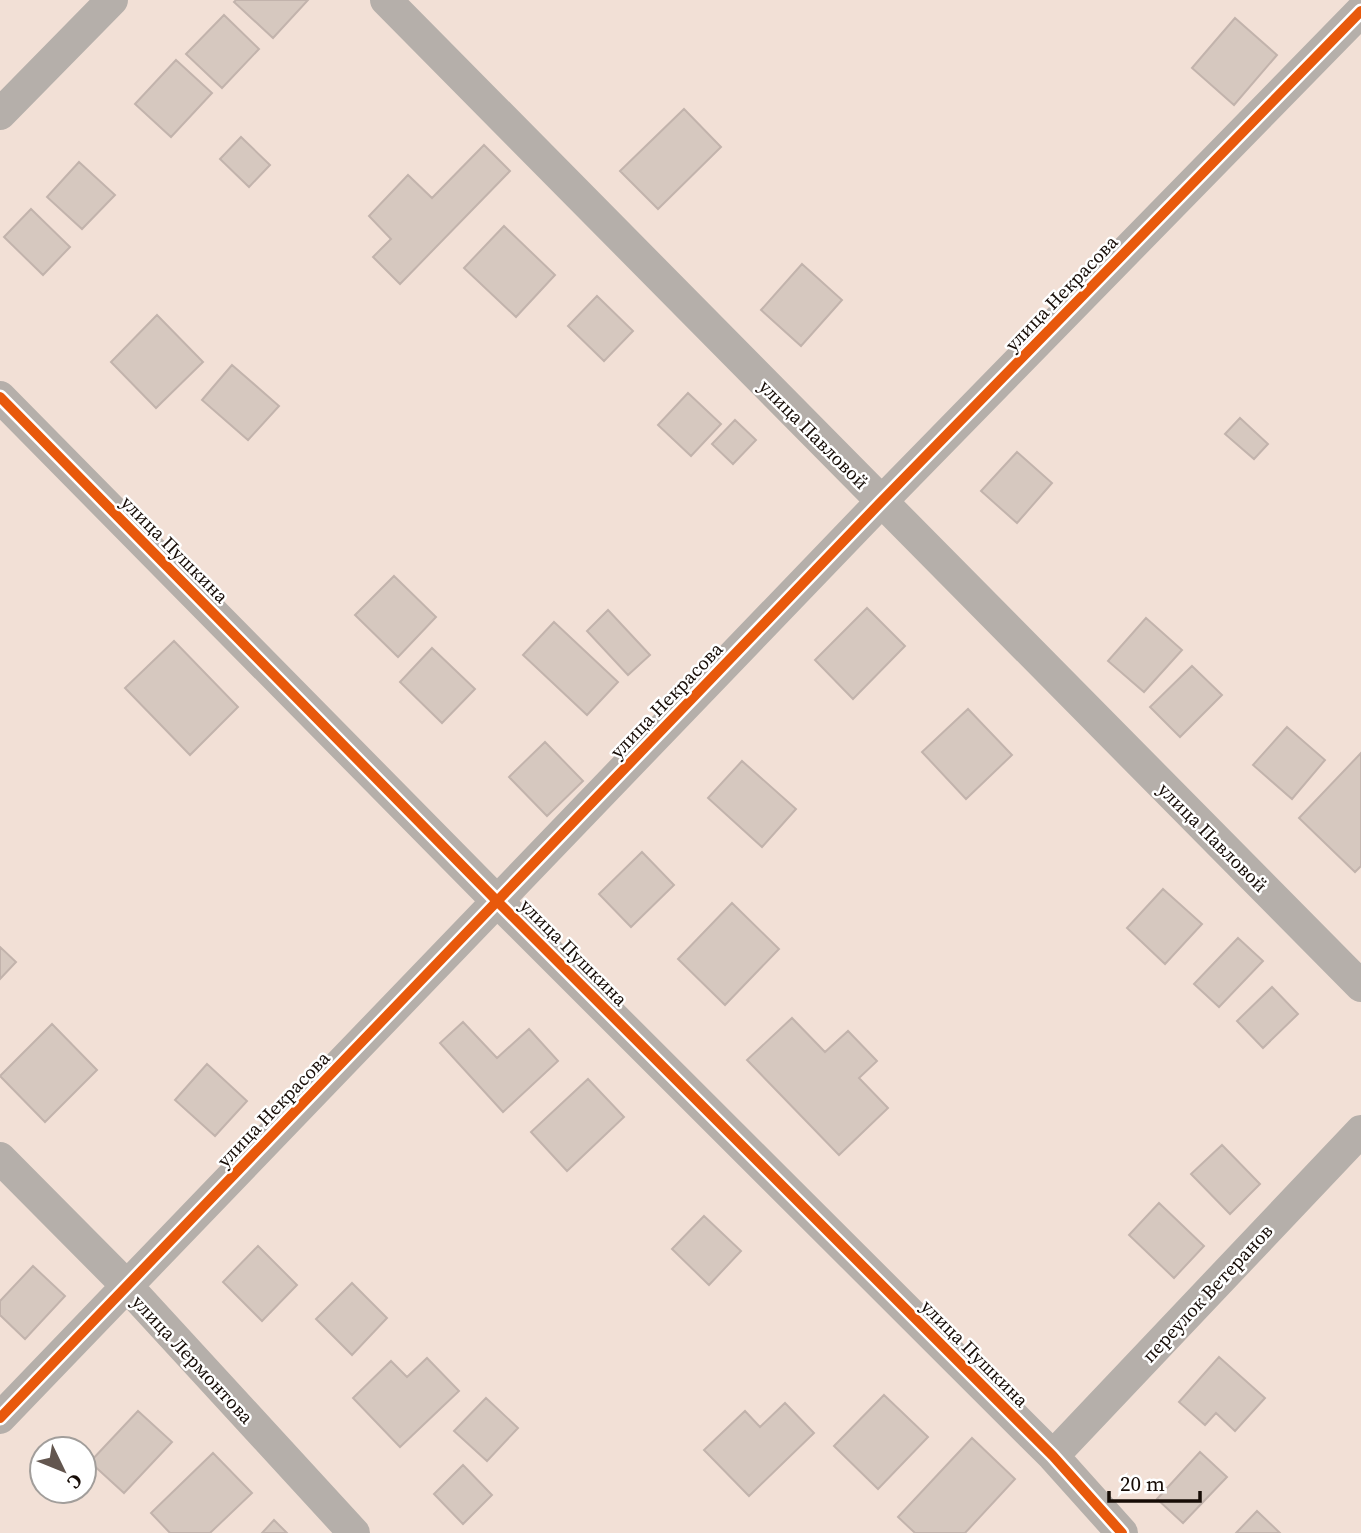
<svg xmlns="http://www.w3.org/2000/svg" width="1361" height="1533" font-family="'Source Serif 4',serif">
<rect width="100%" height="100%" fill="#f2e0d6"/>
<path fill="#d6c8bf" stroke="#c2b3ac" stroke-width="2" d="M236,0H308L273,38L234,2Z
M224,15L259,49L222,88L186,54Z
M1235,18L1277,55L1234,105L1192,68Z
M176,60L212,93L171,137L135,104Z
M684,109L721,147L658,209L620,171Z
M241,137L270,165L249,187L220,159Z
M484,145L510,171L400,284L373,257L391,239L369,216L408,175L432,198Z
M79,162L115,195L82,229L47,197Z
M31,209L70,247L43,275L4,237Z
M504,226L555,275L516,317L464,268Z
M802,264L842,300L801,346L761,310Z
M597,296L633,331L604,361L568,326Z
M157,315L203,362L156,408L111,362Z
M232,365L279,406L248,440L202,400Z
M688,393L721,424L691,456L658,425Z
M1240,418L1268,444L1254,459L1225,434Z
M735,420L756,440L733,464L712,444Z
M1017,452L1052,483L1017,523L981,491Z
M394,576L436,617L398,657L355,615Z
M867,608L905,646L853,699L815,660Z
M608,610L650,655L628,675L587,631Z
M1146,618L1182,650L1144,692L1108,661Z
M554,622L618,682L587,715L523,655Z
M174,641L238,707L190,755L125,688Z
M432,648L475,689L442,723L400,682Z
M1192,666L1222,695L1180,737L1150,707Z
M968,709L1012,755L966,799L922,752Z
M1287,727L1325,760L1292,799L1253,765Z
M545,742L583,781L547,816L509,777Z
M1361,753V866L1355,872L1299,818Z
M742,761L796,809L762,847L708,798Z
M642,852L674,885L631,927L599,894Z
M1163,889L1202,924L1165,964L1127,928Z
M732,903L779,949L725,1005L678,959Z
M1238,938L1263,961L1219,1007L1194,984Z
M0,947L16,962L0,979Z
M1272,987L1298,1014L1263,1048L1237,1021Z
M792,1018L825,1052L848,1031L877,1061L859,1078L888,1108L839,1155L747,1060Z
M463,1022L497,1058L529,1029L558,1061L503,1112L440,1043Z
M52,1024L97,1070L45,1122L0,1076Z
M207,1064L247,1101L215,1136L175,1100Z
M588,1079L624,1117L567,1171L531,1132Z
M1222,1145L1260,1184L1230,1214L1191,1174Z
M1159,1203L1204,1246L1174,1278L1129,1235Z
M704,1216L741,1251L709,1285L672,1249Z
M258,1246L297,1285L262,1321L223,1282Z
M33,1266L65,1296L25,1339L0,1315V1301Z
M352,1283L387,1318L352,1355L316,1319Z
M1219,1357L1265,1398L1235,1431L1216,1413L1205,1425L1179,1402Z
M427,1358L459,1391L400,1447L353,1398L391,1361L407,1377Z
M884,1395L928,1437L878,1489L834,1446Z
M486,1398L518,1428L487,1461L454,1431Z
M785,1403L814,1433L749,1496L704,1450L745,1411L760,1427Z
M138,1411L172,1442L124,1493L90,1462Z
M972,1438L1015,1479L965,1533H915L898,1517Z
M1200,1452L1227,1477L1183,1523L1157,1499Z
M213,1453L252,1493L210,1533H170L151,1513Z
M463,1465L492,1495L463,1524L434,1494Z
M1257,1511L1280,1533H1236Z
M274,1520L287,1533H262Z"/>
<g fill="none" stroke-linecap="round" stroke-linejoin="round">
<path stroke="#b5afaa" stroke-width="32" d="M386,0L1361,986
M0,114L112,0
M0,397L497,901L1053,1456L1122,1533
M0,1158L127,1286L354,1533
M0,1418L881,502L1361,11
M1053,1456L1361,1131"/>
<defs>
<path id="cycleway" d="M0,397L497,901L1053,1456L1122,1533
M0,1418L881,502L1361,11"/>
</defs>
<use href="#cycleway" stroke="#fff" stroke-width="15"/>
<use href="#cycleway" stroke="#e8590c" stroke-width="10"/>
</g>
<g text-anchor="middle" stroke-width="5" stroke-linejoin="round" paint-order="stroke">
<g font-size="19" fill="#160c06" stroke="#fff">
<text transform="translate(1061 293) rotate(-46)" y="7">улица Некрасова</text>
<text transform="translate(814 434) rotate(45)" y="7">улица Павловой</text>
<text transform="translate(175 549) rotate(45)" y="7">улица Пушкина</text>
<text transform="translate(666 700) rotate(-46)" y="7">улица Некрасова</text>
<text transform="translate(1213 837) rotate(45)" y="7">улица Павловой</text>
<text transform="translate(574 952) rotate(45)" y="7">улица Пушкина</text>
<text transform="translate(273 1109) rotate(-46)" y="7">улица Некрасова</text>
<text transform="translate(1207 1293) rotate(-47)" y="7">переулок Ветеранов</text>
<text transform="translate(975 1353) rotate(45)" y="7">улица Пушкина</text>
<text transform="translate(193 1359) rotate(47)" y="7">улица Лермонтова</text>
</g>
</g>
<g transform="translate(63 1470) rotate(133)"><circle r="33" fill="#ffffff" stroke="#a29e9b" stroke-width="2"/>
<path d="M0-5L12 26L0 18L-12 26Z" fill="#63564f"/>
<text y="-10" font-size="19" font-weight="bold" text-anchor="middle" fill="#160c06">С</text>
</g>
<path d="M1109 1491v10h91v-10" fill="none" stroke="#160c06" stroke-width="3.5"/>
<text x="1120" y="1491" font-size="21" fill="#160c06" stroke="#ffffff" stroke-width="5" paint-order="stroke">20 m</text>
</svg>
